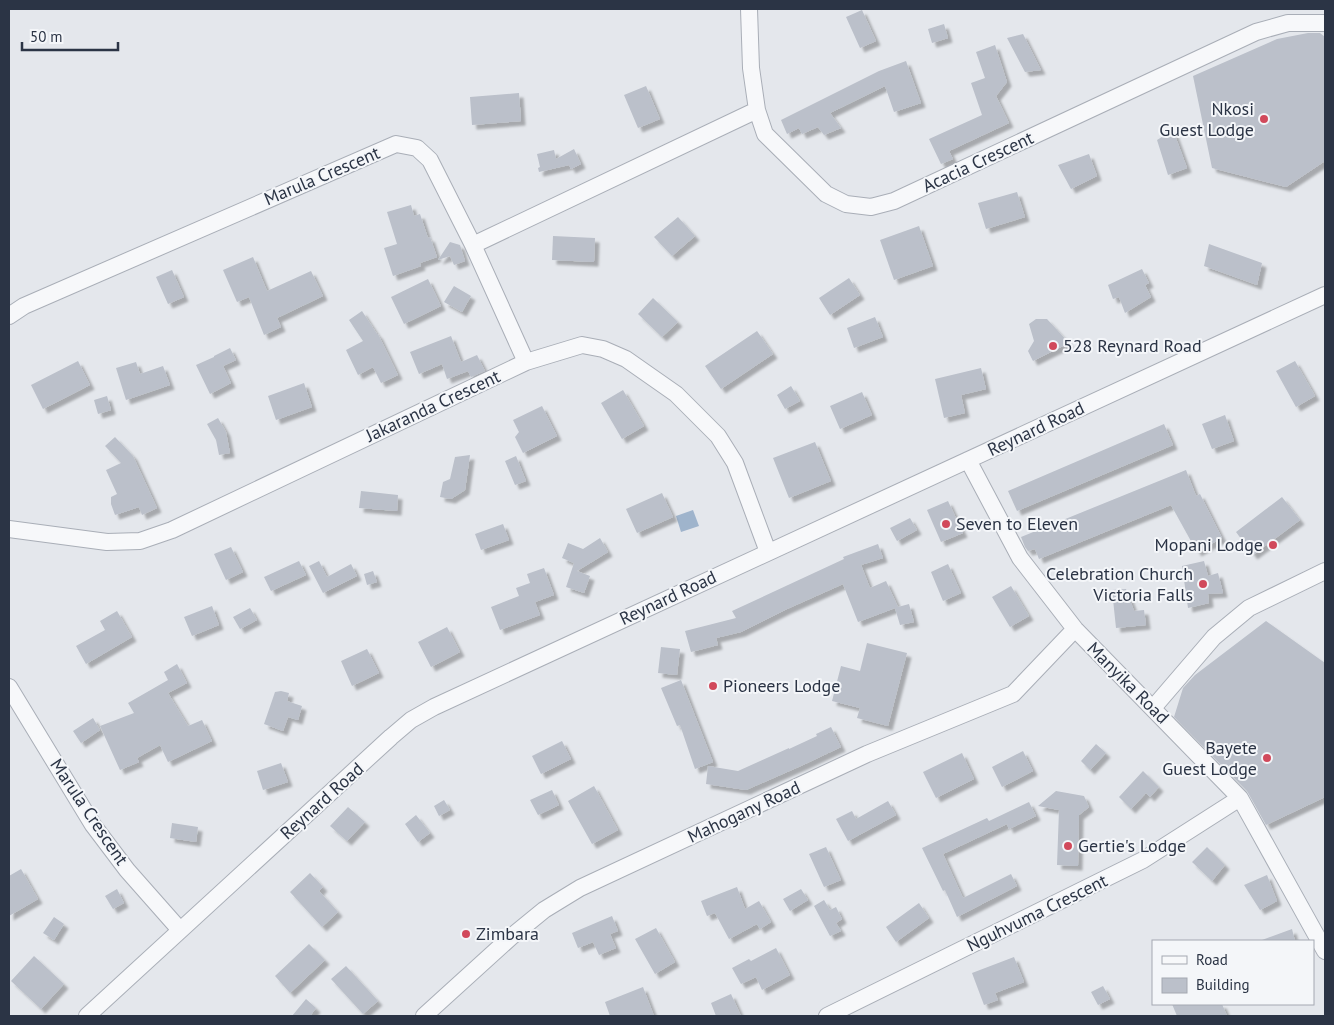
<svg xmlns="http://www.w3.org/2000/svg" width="1334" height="1025" font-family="'PT Sans',sans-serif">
<defs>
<filter id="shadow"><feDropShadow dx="4.5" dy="4.5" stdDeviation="1" flood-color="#0004"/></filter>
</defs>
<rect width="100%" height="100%" fill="#e4e7ec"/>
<path fill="#9fb4cc" d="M693,510L699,526L681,532L676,516Z"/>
<path fill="#bbc0ca" filter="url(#shadow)" d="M862,10L876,41L860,48L846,17Z
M944,24L948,38L932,43L928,29Z
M1308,33H1320L1325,37V161L1286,187L1212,168L1193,76L1277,39Z
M1023,34L1041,70L1025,72L1007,38Z
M995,45L1007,82L996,96L1009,123L949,151L953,159L941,164L929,139L982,115L971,83L985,78L976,52Z
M906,61L921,103L894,112L885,86L830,113L841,128L824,135L818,127L802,134L799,128L787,134L781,120L879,71Z
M646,86L660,119L638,128L624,95Z
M519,93L521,121L472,125L470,97Z
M1173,130L1187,168L1168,175L1157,140Z
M574,149L581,164L571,169L569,165L539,172L538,168L540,167L537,154L554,150L556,159Z
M1089,154L1097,176L1071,189L1058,165Z
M1017,192L1025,217L986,229L978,203Z
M411,205L414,216L420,214L428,238L430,237L437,257L420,263L421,266L393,276L384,248L397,244L387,212Z
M678,217L695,236L672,256L654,237Z
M919,226L933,266L894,280L880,240Z
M553,236L595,238L594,262L552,260Z
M450,242L460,245L465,261L454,265L450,256L438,260Z
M1209,244L1262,263L1257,285L1204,266Z
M253,257L267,291L311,271L323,296L277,318L281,327L264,335L249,297L237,302L223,270Z
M1142,269L1149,283L1145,285L1151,297L1125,313L1119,297L1113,299L1108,285Z
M172,270L184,297L168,304L156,277Z
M849,278L860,295L830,315L819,298Z
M428,279L441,306L404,324L391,297Z
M454,286L471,296L462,312L444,302Z
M653,298L678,322L662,337L638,314Z
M362,311L377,334H378L398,375L381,383L373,367L358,375L346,350L363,341L349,320Z
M875,317L883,337L854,348L847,328Z
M1036,319H1047L1069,343L1033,361L1028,351L1034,341L1029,324Z
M757,331L773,354L721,389L705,366Z
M451,336L461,362L477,355L485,371L471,377L468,371L447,379L442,364L419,374L410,352Z
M230,348L236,360L223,366L231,383L210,394L196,365L214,357V356Z
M78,361L90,385L43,409L31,385Z
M1295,361L1315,396L1296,407L1276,371Z
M136,362L140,374L163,366L170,385L126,400L116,368Z
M981,368L986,389L961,395L965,413L944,418L935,379Z
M304,383L312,407L276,420L268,396Z
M791,386L800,401L785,409L777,395Z
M623,390L644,426L622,439L601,403Z
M862,392L872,415L840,429L830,406Z
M107,396L111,410L98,414L94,400Z
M542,406L557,436L523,453L515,437L519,432L513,420Z
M1225,415L1234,441L1212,449L1202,424Z
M218,418L226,432L230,453L219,455L216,440L207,424Z
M1164,424L1173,445L1017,511L1008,491Z
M115,437L133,456L157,508L142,515L139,507L115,515L111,504V497L117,494L106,470L121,463L105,446Z
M815,442L831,481L789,498L773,458Z
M470,455L465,490L451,499L440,497L443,482L450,479L455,457Z
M516,456L526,481L515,485L505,461Z
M1186,470L1196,496L1200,494L1222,538L1197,552L1171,505L1039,559L1035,549L1028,551L1025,547L1021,537Z
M361,491L398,495L397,511L359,508Z
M662,493L673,517L637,533L626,509Z
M1282,497L1300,520L1253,555L1236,532Z
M948,501L963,533L941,542L927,510Z
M910,518L917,530L897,541L890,528Z
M503,524L509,540L481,550L475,534Z
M600,538L608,552L577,571L590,576L584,593L566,587L574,563L562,558L568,543L583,549Z
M878,544L883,558L861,565L870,588L886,581L898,607L909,604L914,622L900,625L895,608L858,622L843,584L787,609L741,632L716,638L718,645L691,652L685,631L736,618L732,611L844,559L843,557Z
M231,547L243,572L226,580L214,554Z
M299,561L306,575L271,591L264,577Z
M319,561L327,577L351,564L357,576L323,593L309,566Z
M1204,561L1208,576L1218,573L1223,593L1208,594L1209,603L1188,608L1182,566Z
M948,564L961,593L943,601L931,572Z
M544,568L554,595L535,602L540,615L500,630L491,607L519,596L516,588L530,583L527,574Z
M373,571L377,582L367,585L364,574Z
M1011,586L1029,616L1010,627L992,597Z
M1126,589L1134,611L1144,610L1146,625L1116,628L1112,590Z
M212,606L219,625L192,636L184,617Z
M250,608L257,620L240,629L233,617Z
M117,611L132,637L86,664L76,646L105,630L100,621Z
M1266,621L1325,663V797L1266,825L1247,791L1174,717L1183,688L1195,675Z
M447,627L460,652L431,667L418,642Z
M867,643L907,653L888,726L857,718L860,708L832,701L841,666L860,671Z
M661,647L680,649L677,675L658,673Z
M367,649L379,673L352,686L341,661Z
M177,664L187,683L168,693L188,726L202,720L212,741L168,762L160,745L137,758L139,762L120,770L100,726L134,713L128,703L168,680L164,672Z
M681,680L713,762L695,769L680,725L677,726L661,688Z
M281,691L289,693L287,701L302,706L298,720L288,717L283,731L264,724L275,692Z
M93,718L100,730L81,743L73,731Z
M831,727L841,747L803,765L746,790L706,784L708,766L738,771L789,748V749L817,736L816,734Z
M562,741L571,759L541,774L532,756Z
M1096,744L1106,753L1090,770L1081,761Z
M1023,751L1033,771L1002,787L992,767Z
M962,753L974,779L936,798L923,772Z
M281,763L288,782L263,790L257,771Z
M1143,771L1159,787L1150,797L1146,793L1131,809L1119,797Z
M594,786L618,830L592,844L568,801Z
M552,790L559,805L538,815L530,800Z
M1056,791L1084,796L1089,807L1079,815L1078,866L1057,865L1059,810L1038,806Z
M444,800L450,810L439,816L434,806Z
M888,801L896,815L848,841L836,819L852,811L856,819Z
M1029,802L1036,816L1009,829L1007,824L943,854L963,898L1011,874L1017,886L957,917L945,890L943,891L922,848L987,818L989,821Z
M348,807L365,822L347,841L330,826Z
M416,815L430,833L418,842L405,824Z
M172,823L198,827L196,842L170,838Z
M826,847L841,880L824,887L809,854Z
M1207,847L1225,865L1212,881L1192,862Z
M21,869L38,899L9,916V876Z
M310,873L323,887L319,891L338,912L322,927L290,892Z
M1267,875L1277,901L1260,910L1244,885Z
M737,887L745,909L759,901L771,922L760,929L757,924L729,939L715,913L707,916L701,901Z
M117,889L124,903L113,909L105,896Z
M801,889L808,900L790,911L783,899Z
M824,900L830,910L836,907L842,919L836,923L841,931L830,936L814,906Z
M919,903L929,918L896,942L886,927Z
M612,916L618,931L610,934L616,948L599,955L593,942L578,948L572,933Z
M54,917L64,924L54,940L43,933Z
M656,928L675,962L655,974L635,939Z
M1292,929L1295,941H1262V940Z
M309,944L325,960L290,993L275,976Z
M776,948L790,975L762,990L756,977L741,984L732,968L749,959L751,961Z
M34,956L64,984L41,1009L11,981Z
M1014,957L1024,982L995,993L998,1000L984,1005L972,973Z
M346,966L378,1001L363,1014L331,979Z
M1103,986L1110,999L1098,1005L1091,992Z
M643,987L654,1016H610L605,1002Z
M731,994L741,1016H716L711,1003Z
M306,999L316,1008L310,1016H292Z
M1172,1004H1222L1227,1016H1177Z"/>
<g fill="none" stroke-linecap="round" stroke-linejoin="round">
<defs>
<path id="minor" d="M749,9L751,68L757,110L765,134L826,194L846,204L871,207L894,201L1256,32L1288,23H1325
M473,245L757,110
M9,316L24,306L396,144L417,148L430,160L473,245L526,362
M968,460L1020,558L1075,629L1240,798L1325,951
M9,529L107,542L140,541L172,530L526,362L582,345L603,349L626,359L676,394L718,436L735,463L768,552
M9,687L93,825L127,870L180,930
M1153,708L1214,637L1249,608L1325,571
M87,1016L391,737L411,720L434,707L1325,295
M424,1016L511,937L544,910L580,888L867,754L1013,694L1075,629
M827,1016L1143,860L1240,798"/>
</defs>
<use href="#minor" stroke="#a9aeb7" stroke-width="18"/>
<use href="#minor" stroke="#f7f8fa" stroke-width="16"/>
</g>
<g fill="#d1495b" stroke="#f4f6f9" stroke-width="2">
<circle cx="1264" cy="119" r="5"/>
<circle cx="1053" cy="346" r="5"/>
<circle cx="946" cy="524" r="5"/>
<circle cx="1273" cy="545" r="5"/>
<circle cx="1203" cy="584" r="5"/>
<circle cx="713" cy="686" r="5"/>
<circle cx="1267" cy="758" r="5"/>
<circle cx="1068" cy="846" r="5"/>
<circle cx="466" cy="934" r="5"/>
</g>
<g text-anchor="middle" stroke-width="4" stroke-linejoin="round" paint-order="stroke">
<g font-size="18" fill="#2b3445" stroke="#f4f6f9" text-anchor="start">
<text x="1254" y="115" text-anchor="end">Nkosi<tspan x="1254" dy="21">Guest Lodge</tspan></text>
<text x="1063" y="352">528 Reynard Road</text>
<text x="956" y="530">Seven to Eleven</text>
<text x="1263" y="551" text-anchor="end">Mopani Lodge</text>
<text x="1193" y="580" text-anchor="end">Celebration Church<tspan x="1193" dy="21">Victoria Falls</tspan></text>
<text x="723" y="692">Pioneers Lodge</text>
<text x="1257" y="754" text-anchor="end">Bayete<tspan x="1257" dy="21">Guest Lodge</tspan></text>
<text x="1078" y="852">Gertie's Lodge</text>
<text x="476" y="940">Zimbara</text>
</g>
<g font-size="18" fill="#2b3445" stroke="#f4f6f9">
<text transform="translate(978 162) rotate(-25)" y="6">Acacia Crescent</text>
<text transform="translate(322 176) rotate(-23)" y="6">Marula Crescent</text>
<text transform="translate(433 406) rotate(-25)" y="6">Jakaranda Crescent</text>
<text transform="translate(1036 429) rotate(-25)" y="6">Reynard Road</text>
<text transform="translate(668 598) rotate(-25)" y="6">Reynard Road</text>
<text transform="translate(1128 683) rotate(45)" y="6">Manyika Road</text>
<text transform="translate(322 801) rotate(-42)" y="6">Reynard Road</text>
<text transform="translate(89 812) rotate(56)" y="6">Marula Crescent</text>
<text transform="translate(744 812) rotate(-25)" y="6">Mahogany Road</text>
<text transform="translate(1037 913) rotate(-26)" y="6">Nguhvuma Crescent</text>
</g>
</g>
<rect width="1334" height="1025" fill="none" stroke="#2b3445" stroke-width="20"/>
<rect x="1152" y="940" width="162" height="65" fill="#f4f6f9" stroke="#a4a8b1"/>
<rect x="1162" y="956" width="25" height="8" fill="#f7f8fa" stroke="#a4a8b1"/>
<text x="1196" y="965" font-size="15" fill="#2b3445">Road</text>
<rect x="1162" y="978" width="25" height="15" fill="#bbc0ca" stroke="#a4a8b1"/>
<text x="1196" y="990" font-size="15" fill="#2b3445">Building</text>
<path d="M22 42v8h96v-8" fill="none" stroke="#2b3445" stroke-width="2.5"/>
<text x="30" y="42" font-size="15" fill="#2b3445" stroke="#f4f6f9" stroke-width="4" paint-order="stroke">50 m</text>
</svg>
